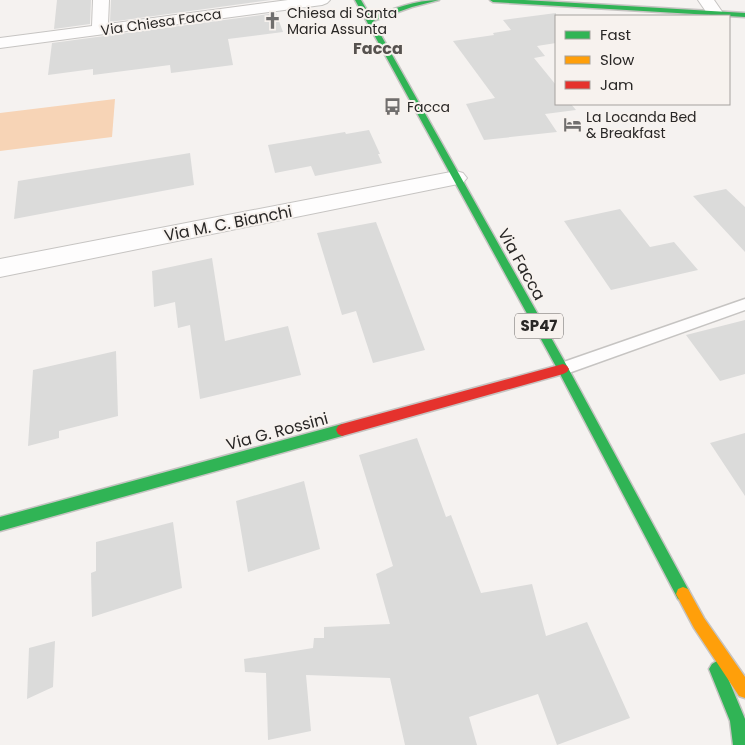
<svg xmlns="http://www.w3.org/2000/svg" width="745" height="745" font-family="Poppins,sans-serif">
<rect width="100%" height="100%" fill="#f5f2f0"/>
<path fill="#f7d4b6" d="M115,99L112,137L0,151V113Z"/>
<path fill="#dbdbda" d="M57,0H91L90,24L54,29Z
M111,0H271L110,22Z
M276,13L283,32L228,39L233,65L171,73L170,65L93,75V69L48,75L52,43Z
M556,13V43L537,46L545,56L534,58L556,85V104H571L576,110L545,114L557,132L484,140L466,104L495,98L453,41L494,35L493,33L511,30L503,20Z
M369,130L380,154H378L382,163L315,176L311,166L275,173L268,145L345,132L346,134Z
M190,153L194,185L14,219L18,181Z
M726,189L745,207V252L693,196Z
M620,209L650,247L674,242L698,270L611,290L564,221Z
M376,222L425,350L373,363L356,311L342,315L317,233Z
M212,258L225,341L288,326L301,375L200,399L190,325L178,328L175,302L154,307L152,271Z
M745,320V374L720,381L686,335Z
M116,351L118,416L59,431V438L28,446L33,370Z
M745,433V496L710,443Z
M417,438L446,517L451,515L481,593L532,584L546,636L587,622L630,718L557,745L538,694L469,717L477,745H405L390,678L306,675L311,731L268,740L266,673L245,672L244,659L313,648L314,638H324V627L390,624L376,574L393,566L359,455Z
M304,481L320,549L248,572L236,501Z
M173,522L182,588L92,617L91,573L96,571V542Z
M55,641L53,687L27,699L29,648Z"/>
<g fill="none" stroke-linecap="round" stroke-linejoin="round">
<defs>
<path id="lane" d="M745,299V310L563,375L558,374L556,369L558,364Z"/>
<path id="street" d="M93,0H109L108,24L288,0H330L327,3L322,5L0,48V38L92,26Z
M698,0H714L723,13L721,16H709Z
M456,171L463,173L467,178L463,183L0,277V259Z"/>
<path id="fast" d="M355,0H361L371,17C394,9 415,0 439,0L412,7L373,21L567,366L688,589L690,594L688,599L683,601L678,599L559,372Z
M490,0H524L745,13V17L493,2Z
M342,424L346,426L348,430L346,434L342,436L0,531V517Z
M717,661L722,664L745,719V745H733L730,721L709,669L712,664Z"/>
<path id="slow" d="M683,587L688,589L704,618L745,677V698L739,696L694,628L676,594L678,589Z"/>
<path id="jam" d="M563,364L567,366L569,369L567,372L563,374L342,436L338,434L336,430L338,426L342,424Z"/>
</defs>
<use href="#lane" stroke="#c6c4c2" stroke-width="3"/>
<use href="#street" stroke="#c6c4c2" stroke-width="2"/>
<use href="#fast" stroke="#c6c4c2" stroke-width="3"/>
<use href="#slow" stroke="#c6c4c2" stroke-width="3"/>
<use href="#jam" stroke="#c6c4c2" stroke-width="3"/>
<use href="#lane" fill="#fefdfd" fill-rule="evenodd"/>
<use href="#street" fill="#fefdfd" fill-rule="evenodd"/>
<use href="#fast" fill="#30b455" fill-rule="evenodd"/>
<use href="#slow" fill="#ff9f0a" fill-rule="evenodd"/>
<use href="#jam" fill="#e5322d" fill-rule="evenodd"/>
</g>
<defs>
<symbol id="church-bare" viewBox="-9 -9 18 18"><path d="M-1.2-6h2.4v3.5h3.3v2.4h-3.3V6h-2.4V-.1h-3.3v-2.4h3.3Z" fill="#706e6d" stroke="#f7f2ee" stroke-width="2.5" paint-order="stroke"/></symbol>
<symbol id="bus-bare" viewBox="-9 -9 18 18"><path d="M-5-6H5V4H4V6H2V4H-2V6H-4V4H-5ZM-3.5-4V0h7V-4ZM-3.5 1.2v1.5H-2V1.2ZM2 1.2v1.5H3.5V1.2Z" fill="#706e6d" stroke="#f7f2ee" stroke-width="2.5" paint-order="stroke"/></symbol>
<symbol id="hotel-bare" viewBox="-9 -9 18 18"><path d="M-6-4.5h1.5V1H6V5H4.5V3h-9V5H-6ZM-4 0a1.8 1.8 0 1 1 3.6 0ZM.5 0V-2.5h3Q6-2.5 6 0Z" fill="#706e6d" stroke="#f7f2ee" stroke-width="2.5" paint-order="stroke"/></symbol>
</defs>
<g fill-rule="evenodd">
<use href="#church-bare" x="260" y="8" width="25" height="25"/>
<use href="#bus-bare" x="380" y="94" width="25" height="25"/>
<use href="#hotel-bare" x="560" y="112" width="25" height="25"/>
</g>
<g text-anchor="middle" stroke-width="4" stroke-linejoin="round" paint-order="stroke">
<g font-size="14" fill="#292726" stroke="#f7f2ee" text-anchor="start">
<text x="287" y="18">Chiesa di Santa<tspan x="287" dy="16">Maria Assunta</tspan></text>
<text x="407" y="112">Facca</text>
<text x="586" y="122">La Locanda Bed<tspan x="586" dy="16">&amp; Breakfast</tspan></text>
</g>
<g font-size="14" fill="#292726" stroke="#f7f2ee">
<text transform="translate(161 22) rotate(-8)" y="5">Via Chiesa Facca</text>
</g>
<rect fill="#f7f2ee" stroke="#676462" stroke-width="1" x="515" y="313.5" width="48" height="25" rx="4"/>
<g font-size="15" font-weight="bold" fill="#292726">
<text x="539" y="331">SP47</text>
</g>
<g font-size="16" font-weight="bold" fill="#56524f" stroke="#f7f2ee">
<text x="378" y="54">Facca</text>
</g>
<g font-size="16" fill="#292726" stroke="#f7f2ee">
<text transform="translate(228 223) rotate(-11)" y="6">Via M. C. Bianchi</text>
<text transform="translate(522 264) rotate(61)" y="6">Via Facca</text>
<text transform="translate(277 431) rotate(-15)" y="6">Via G. Rossini</text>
</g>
</g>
<rect x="555" y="15" width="175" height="90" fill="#f7f2ee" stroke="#a5a19e"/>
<rect x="565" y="31" width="25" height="8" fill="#30b455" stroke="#a5a19e"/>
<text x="600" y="40" font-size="15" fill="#292726">Fast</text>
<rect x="565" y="56" width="25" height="8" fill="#ff9f0a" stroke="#a5a19e"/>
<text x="600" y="65" font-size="15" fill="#292726">Slow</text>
<rect x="565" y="81" width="25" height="8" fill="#e5322d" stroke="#a5a19e"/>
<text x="600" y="90" font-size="15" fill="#292726">Jam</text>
</svg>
